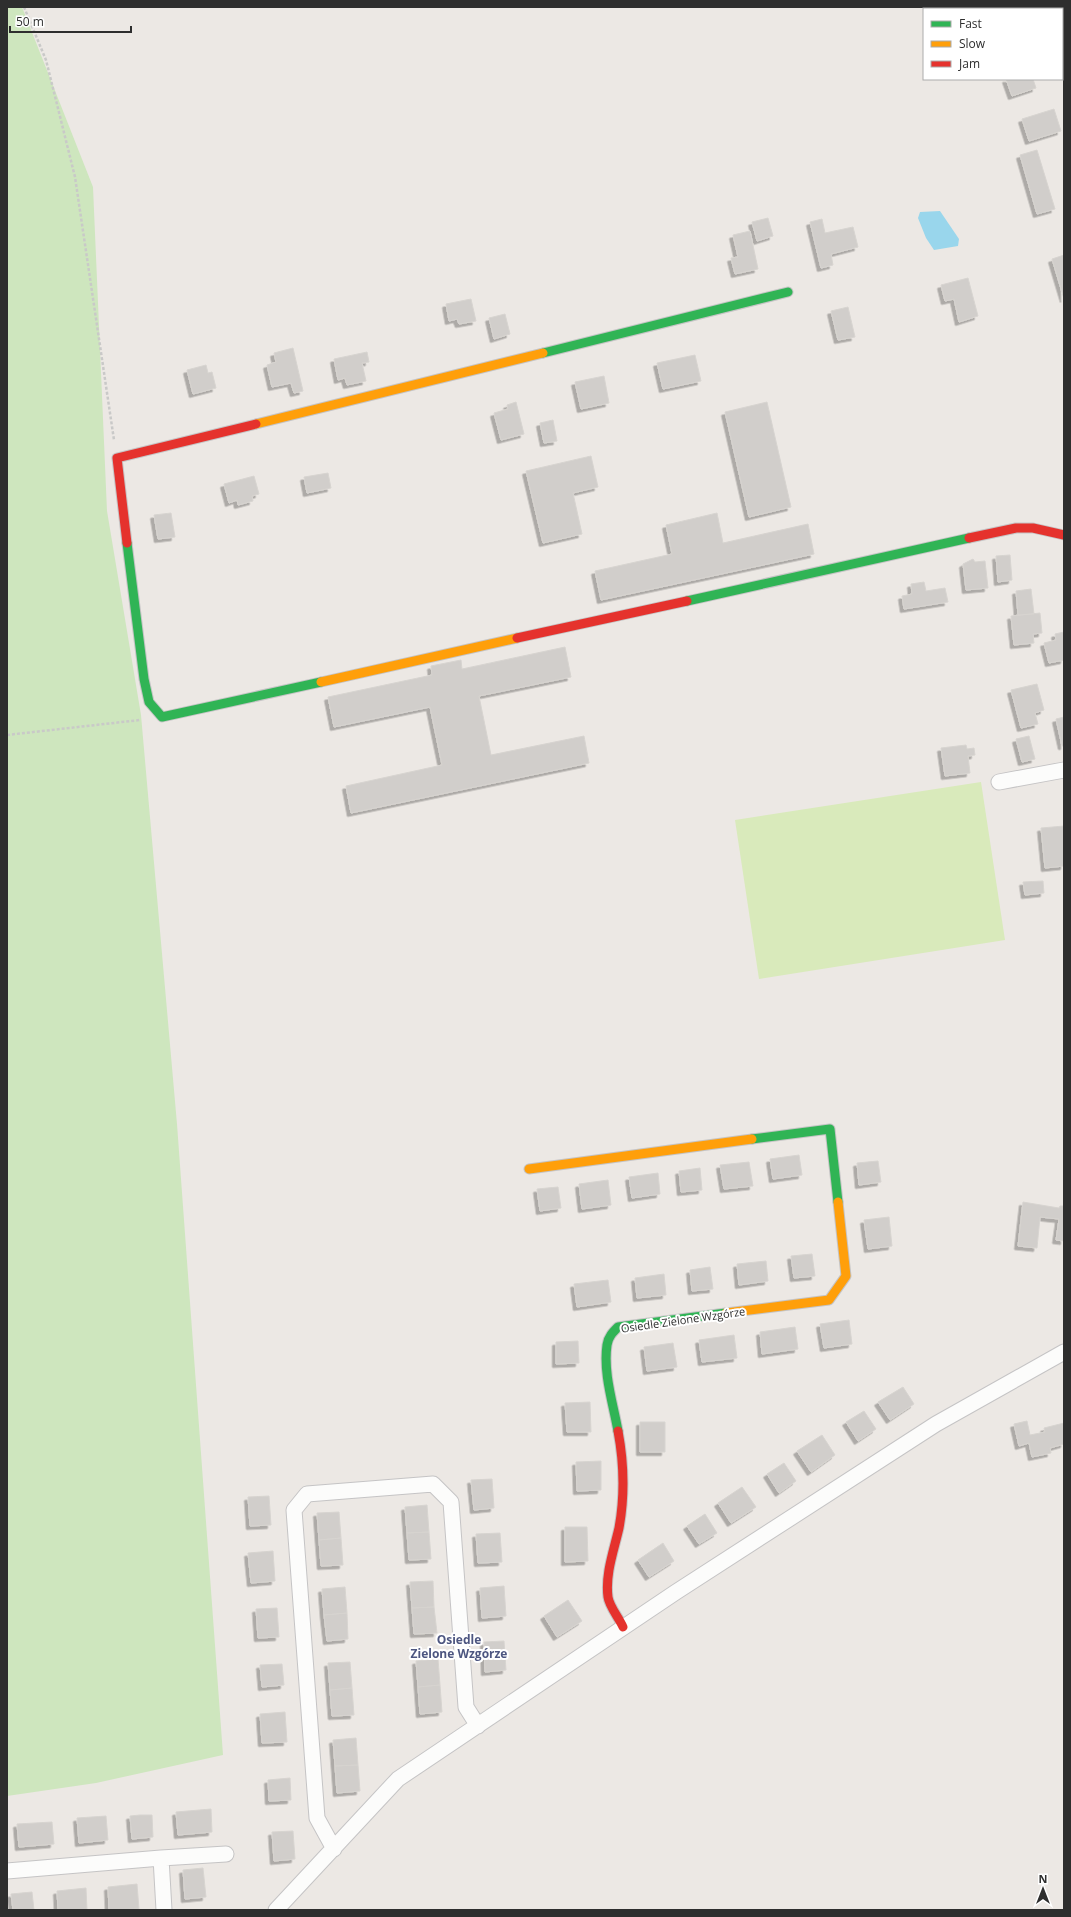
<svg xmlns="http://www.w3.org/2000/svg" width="1071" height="1917" font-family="'Open Sans',sans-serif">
<defs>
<filter id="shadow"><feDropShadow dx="-3.5" dy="3.5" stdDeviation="0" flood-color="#0004"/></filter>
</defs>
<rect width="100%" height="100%" fill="#ece8e4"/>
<path fill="#cee6be" d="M7,7H22L93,187L107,511L141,715L177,1124L223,1755L96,1783L7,1796Z"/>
<path fill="#d9eabb" d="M981,782L1005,940L759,979L735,820Z"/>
<path fill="#99d6ec" d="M940,211L959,239L958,246L934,250L926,238L918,218L920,212Z"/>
<path fill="#d1cecb" stroke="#d7d4d0" filter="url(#shadow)" d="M1006,79H1033L1036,88L1012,96Z
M1054,109L1061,131L1029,141L1022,119Z
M1037,150L1055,209L1037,214L1020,155Z
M768,218L773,236L757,241L752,222Z
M822,219L825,233L853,227L858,247L831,254L833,265L821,268L810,222Z
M750,231L758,269L735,274L731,258L738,257L733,235Z
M1064,255V299L1052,259Z
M968,278L978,316L959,322L954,299L945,301L941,285Z
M471,299L476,321L459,324L457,319L449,321L446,304Z
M848,307L855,337L838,340L831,311Z
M505,314L510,334L494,339L489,318Z
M293,348L303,391L294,393L291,383L272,387L267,365L276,362L274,353Z
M367,352L369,362L362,363L366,381L347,385L345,378L338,380L334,359Z
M695,355L701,381L663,389L657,363Z
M206,365L208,373L212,372L216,388L193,394L187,370Z
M604,376L609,403L581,409L575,382Z
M516,402L524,434L501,440L494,413L508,409L507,405Z
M767,402L791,507L749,517L725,412Z
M553,420L557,441L544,443L540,423Z
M591,456L598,487L573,493L582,534L543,543L526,471Z
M328,473L331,488L307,493L304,477Z
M254,476L259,494L252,496L253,501L238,505L237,500L229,503L224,484Z
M171,513L175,537L158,539L154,515Z
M717,513L723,543L808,524L814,554L601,600L595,571L672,554L666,525Z
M1010,555L1012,580L998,582L996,556Z
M973,559L975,562L985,561L988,588L966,590L963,564Z
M924,582L926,591L945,588L948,602L904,609L902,596L912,594L911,584Z
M1031,589L1034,614L1018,615L1016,591Z
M1040,613L1042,633L1033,634L1034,643L1014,645L1011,616Z
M1064,632V660L1049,663L1044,643L1056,640L1055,634Z
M565,647L571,677L479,696L491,755L584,736L589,763L351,813L346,786L442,765L430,707L334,727L328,697L432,675L431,666L461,660L462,669Z
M1037,684L1044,710L1035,713L1038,724L1021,728L1011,690Z
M1064,717V746H1062L1056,719Z
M1029,736L1035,759L1022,762L1016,739Z
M966,745L967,749L974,748L975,755L968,756L970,773L945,776L941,748Z
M1064,826V866L1045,868L1041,828Z
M1043,881L1044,893L1025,895L1023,882Z
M799,1155L802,1175L773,1179L770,1159Z
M878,1161L881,1182L859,1185L857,1163Z
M749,1162L753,1186L724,1189L720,1165Z
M700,1168L702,1190L681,1192L679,1171Z
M658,1173L660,1194L632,1198L629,1177Z
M608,1180L611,1205L582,1209L579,1184Z
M558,1187L561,1208L540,1211L537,1189Z
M1023,1202L1059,1208L1060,1206H1064V1241L1056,1240L1059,1219L1040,1217L1037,1248L1018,1246Z
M889,1217L892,1246L868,1249L864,1220Z
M812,1254L815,1276L794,1278L791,1256Z
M766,1261L768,1281L739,1285L737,1264Z
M710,1267L713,1289L692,1291L690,1270Z
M664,1274L666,1295L637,1298L635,1278Z
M608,1280L611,1302L577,1307L574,1284Z
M849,1320L852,1344L824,1348L820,1324Z
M795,1327L798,1349L762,1354L760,1332Z
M734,1335L737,1358L702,1362L699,1340Z
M578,1341L579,1363L556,1364V1342Z
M673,1343L677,1367L647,1371L644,1347Z
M903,1387L914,1404L890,1420L878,1402Z
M590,1402L591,1432H567L565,1403Z
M864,1411L876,1429L858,1441L846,1422Z
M1027,1421L1030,1435L1045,1432L1044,1428L1064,1423V1444L1050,1448L1051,1453L1032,1457L1029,1443L1019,1446L1014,1424Z
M640,1422H665V1452H640Z
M822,1435L835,1455L811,1472L797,1451Z
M601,1461V1490L577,1491L576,1462Z
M784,1463L796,1481L779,1493L767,1474Z
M492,1479L494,1508L474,1510L471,1480Z
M742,1487L756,1507L731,1523L718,1503Z
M269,1496L271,1525L250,1526L248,1497Z
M427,1505L429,1532L407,1533L405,1507Z
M339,1512L341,1538L319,1540L317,1513Z
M705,1514L717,1533L699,1544L687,1526Z
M565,1527H587L588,1561L565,1562Z
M429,1532L431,1559L409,1560L407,1533Z
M500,1533L502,1562L478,1563L476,1534Z
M341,1538L343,1565L321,1566L319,1540Z
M663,1543L674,1561L649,1577L638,1560Z
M273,1551L275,1581L251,1583L248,1553Z
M433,1581L434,1607L412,1608L410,1582Z
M504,1586L506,1616L482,1618L480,1588Z
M345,1587L347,1613L324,1615L322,1589Z
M568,1600L582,1621L557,1637L544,1616Z
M434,1607L437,1633L414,1634L412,1608Z
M277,1608L279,1637L258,1638L256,1609Z
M347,1613L348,1639L327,1641L324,1615Z
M504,1641L506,1670L485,1672L484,1642Z
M438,1659L440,1685L418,1687L416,1661Z
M350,1662L352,1688L330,1690L328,1663Z
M282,1664L284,1685L262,1687L260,1665Z
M440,1685L442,1712L420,1714L418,1687Z
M352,1688L354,1715L332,1716L330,1690Z
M285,1712L287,1742L262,1743L260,1714Z
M356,1738L358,1765L335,1766L333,1740Z
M358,1765L360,1791L337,1793L335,1766Z
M290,1778L291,1800L269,1801L268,1780Z
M211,1809L212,1832L178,1835L176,1812Z
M140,1815H152L153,1837L132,1839L130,1816Z
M106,1816L108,1840L79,1843L77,1818Z
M52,1822L54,1844L19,1847L17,1824Z
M293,1831L295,1859L274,1861L272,1832Z
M203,1868L206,1897L185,1899L183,1870Z
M137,1884L139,1909L109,1910L108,1887Z
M86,1888L87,1910H58L57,1891Z
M32,1892L34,1910H13L11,1894Z"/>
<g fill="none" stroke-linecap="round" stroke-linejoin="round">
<defs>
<path id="street" d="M1046,7L1047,9
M1062,48L1064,54
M999,782L1064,770
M334,1849L317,1818L294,1510L307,1494L433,1484L451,1502L466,1707L478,1726
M161,1858L226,1854
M7,1871L161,1858L164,1910
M276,1910L398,1779L676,1592L936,1424L1064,1352"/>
<path id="fast" d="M543,353L788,292
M127,543L144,679L149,702L162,717L321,682
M687,601L969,538
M752,1139L830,1129L838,1202
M618,1431C613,1403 603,1373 607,1345C608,1337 613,1332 618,1327L726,1313"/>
<path id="slow" d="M256,424L543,353
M321,682L517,638
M529,1169L752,1139
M726,1313L829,1300L846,1276L838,1202"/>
<path id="jam" d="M969,538L1016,528H1033L1064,535
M127,543L117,458L256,424
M517,638L687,601
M618,1431C624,1463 625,1495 619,1528C614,1550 605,1574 608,1597C609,1606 619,1618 623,1627"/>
</defs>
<use href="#street" stroke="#c5c4c5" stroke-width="17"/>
<use href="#fast" stroke="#c5c4c5" stroke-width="11"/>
<use href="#slow" stroke="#c5c4c5" stroke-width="11"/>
<use href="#jam" stroke="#c5c4c5" stroke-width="11"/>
<path stroke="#c9c9c8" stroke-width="2.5" stroke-dasharray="3 2" stroke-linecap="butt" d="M24,7L46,60L75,177L114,440
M7,735L140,720"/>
<use href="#street" stroke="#fcfcfb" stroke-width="15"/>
<use href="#fast" stroke="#30b455" stroke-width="9"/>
<use href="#slow" stroke="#ff9f0a" stroke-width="9"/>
<use href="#jam" stroke="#e5322d" stroke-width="9"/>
</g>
<g text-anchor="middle" stroke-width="4" stroke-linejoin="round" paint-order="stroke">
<g font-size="11" fill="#2e2e2e" stroke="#fff">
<text transform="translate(683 1320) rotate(-8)" y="4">Osiedle Zielone Wzgórze</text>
</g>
<g font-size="12" font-weight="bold" fill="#4d5680" stroke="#fff">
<text x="459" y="1644">Osiedle<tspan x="459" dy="14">Zielone Wzgórze</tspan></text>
</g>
</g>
<rect width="1071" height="1917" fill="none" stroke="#2e2e2e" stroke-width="16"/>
<rect x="923" y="8" width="140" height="72" fill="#ffffff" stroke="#ababab"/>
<rect x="931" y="21" width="20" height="6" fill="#30b455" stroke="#ababab"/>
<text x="959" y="28" font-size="12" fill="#2e2e2e">Fast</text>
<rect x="931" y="41" width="20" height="6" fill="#ff9f0a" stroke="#ababab"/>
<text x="959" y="48" font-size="12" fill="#2e2e2e">Slow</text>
<rect x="931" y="61" width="20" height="6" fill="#e5322d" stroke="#ababab"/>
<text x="959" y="68" font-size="12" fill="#2e2e2e">Jam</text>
<g transform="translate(1043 1889)" stroke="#ffffff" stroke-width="3" paint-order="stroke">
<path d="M0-3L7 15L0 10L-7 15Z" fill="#2e2e2e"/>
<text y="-6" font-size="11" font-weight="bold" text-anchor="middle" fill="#2e2e2e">N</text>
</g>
<path d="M10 26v6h121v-6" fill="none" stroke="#2e2e2e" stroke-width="2"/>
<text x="16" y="26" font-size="12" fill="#2e2e2e" stroke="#ffffff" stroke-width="3" paint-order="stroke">50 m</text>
</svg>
